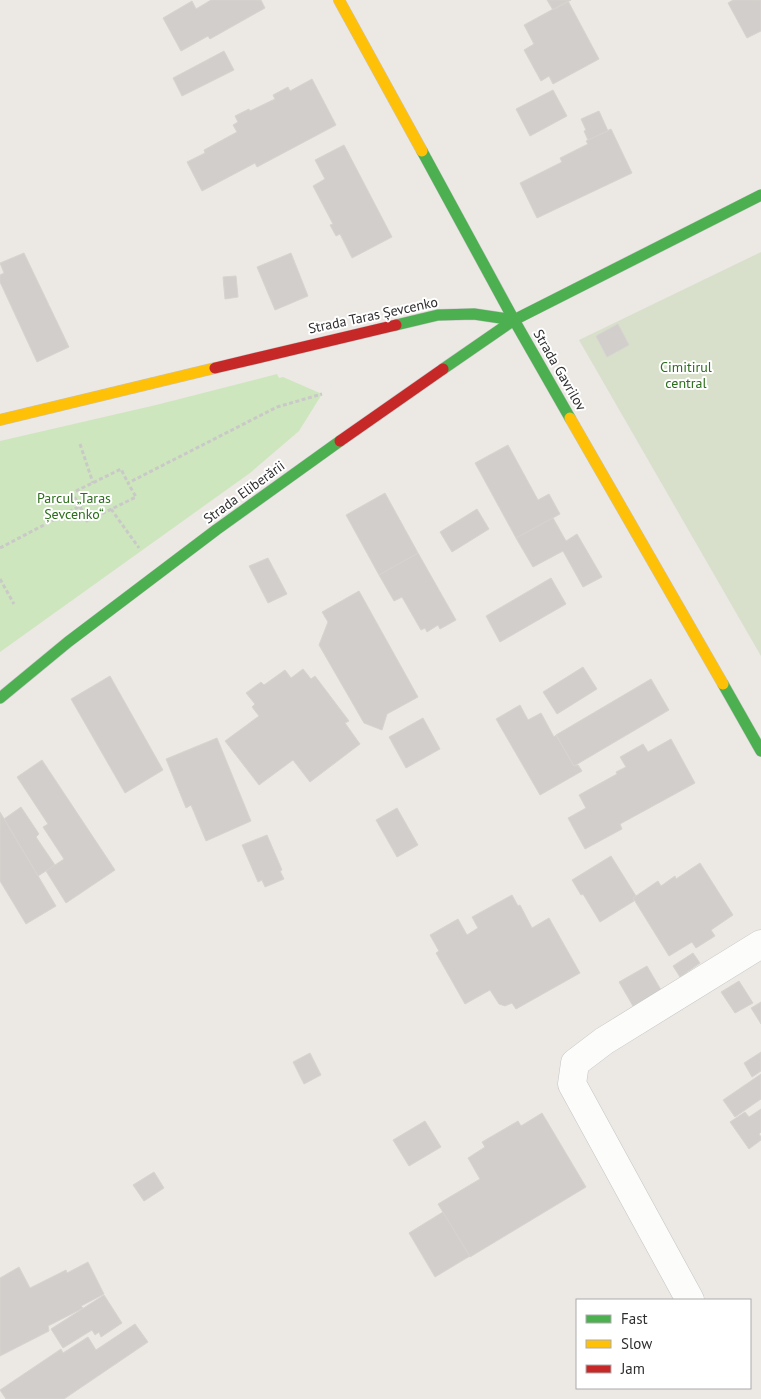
<svg xmlns="http://www.w3.org/2000/svg" width="761" height="1399" font-family="'PT Sans',sans-serif">
<rect width="100%" height="100%" fill="#ece8e4"/>
<path fill="#cee6be" d="M277,374L279,378L283,377L322,394L299,431L250,473L0,652V441L156,405Z"/>
<path fill="#d8e0cc" d="M761,252V656L579,340Z"/>
<path fill="#d1cecb" stroke="#d7d4d0" d="M211,0H261L265,8L210,39L208,36L181,51L163,18L192,1L196,9Z
M547,0H571L553,10Z
M733,0H761V31L747,38L728,3Z
M568,1L599,59L553,84L549,76L541,81L524,50L534,44L524,25Z
M224,51L234,70L182,96L173,78Z
M312,79L336,125L257,167L255,163L202,191L187,162L205,153L204,150L237,132L233,125L238,122L235,116L249,109L250,111L275,99L273,95L288,87L290,91Z
M553,90L567,116L530,136L516,109Z
M599,111L608,131L588,140L584,131L586,130L581,119Z
M611,129L632,173L537,218L520,183L562,162L560,158L588,144L586,141Z
M344,145L392,237L352,258L340,234L336,236L330,225L333,224L313,186L325,179L315,160Z
M24,253L69,347L37,362L0,282V275L4,273L0,263Z
M291,253L308,296L275,310L257,267Z
M236,276L238,297L225,299L223,277Z
M618,324L629,345L607,357L596,336Z
M508,445L538,500L549,494L560,514L516,538L475,463Z
M385,493L418,553L379,575L346,515Z
M477,509L489,529L452,552L440,532Z
M553,518L566,541L577,534L602,577L583,587L563,551L533,567L516,538Z
M418,553L456,620L440,629L438,625L427,632L425,628L421,630L402,597L394,601L379,575Z
M268,558L287,594L268,603L249,566Z
M551,578L566,604L500,642L486,616Z
M359,591L418,697L387,714L382,730L364,723L319,645L328,622L322,612Z
M583,667L597,689L557,714L543,692Z
M303,669L311,679L315,676L349,721L345,723L360,744L310,782L293,760L259,785L225,741L259,716L252,707L255,704L246,693L261,682L264,685L285,670L291,678Z
M110,676L163,770L125,793L71,699Z
M651,679L669,710L574,766L556,735Z
M520,705L528,720L541,713L554,737L556,735L574,766L578,765L582,771L540,795L496,719Z
M423,718L440,749L406,768L389,737Z
M217,738L251,821L206,841L191,805L186,808L166,759Z
M671,739L695,783L620,824L622,829L585,849L568,818L586,808L579,795L617,774L616,772L626,767L620,757L643,744L648,752Z
M42,760L115,870L66,903L46,871L64,859L43,827L48,824L17,777Z
M21,807L39,834L36,837L55,865L38,876L4,819Z
M397,808L418,845L397,857L376,820Z
M0,812L56,906L26,924L0,881Z
M267,835L282,870L280,871L284,879L265,887L262,880L258,882L242,845Z
M611,856L636,896L633,898L634,901L600,922L583,894L581,895L572,880Z
M700,863L733,915L711,930L715,936L696,948L692,942L669,956L633,898L658,881L661,886L675,876L676,879Z
M512,895L518,906L520,905L532,928L549,918L580,973L516,1009L512,1003L505,1006L499,1004L490,990L465,1004L436,953L439,951L430,935L458,919L467,935L478,928L472,917Z
M693,953L700,963L680,977L673,966Z
M647,966L661,990L633,1006L619,982Z
M739,981L753,1003L735,1013L721,992Z
M761,1002V1024L751,1008Z
M761,1052V1071L752,1077L744,1063Z
M310,1053L321,1075L304,1084L293,1062Z
M761,1074V1099L735,1117L723,1100Z
M761,1109V1132L759,1134L761,1137V1140L749,1149L730,1122L745,1112L749,1117Z
M542,1113L586,1187L470,1257L438,1204L480,1179L468,1158L485,1147L482,1142L518,1121L521,1126Z
M425,1121L441,1147L409,1166L393,1140Z
M154,1172L164,1188L144,1201L133,1185Z
M443,1212L470,1256L435,1277L409,1233Z
M88,1262L104,1294L81,1306L83,1308L48,1326L49,1331L0,1356V1278L19,1267L30,1288L66,1270L67,1273Z
M104,1295L122,1323L101,1337L99,1332L95,1335L92,1330L63,1348L51,1329Z
M135,1324L148,1342L64,1399H6L0,1390L61,1349L63,1353L88,1337L96,1350Z"/>
<g fill="none" stroke-linecap="round" stroke-linejoin="round">
<defs>
<path id="street" d="M690,1300L572,1084L575,1063L604,1041L761,944"/>
<path id="fast" d="M422,151L514,320L570,418
M396,325L438,315L474,314L514,320
M443,369L514,320L761,195
M723,684L761,751
M0,698L68,642L216,530L340,441"/>
<path id="slow" d="M339,0L422,151
M570,418L723,684
M0,420L215,368"/>
<path id="jam" d="M215,368L396,325
M340,441L443,369"/>
</defs>
<use href="#street" stroke="#c5c4c5" stroke-width="29"/>
<use href="#fast" stroke="#c5c4c5" stroke-width="12"/>
<use href="#slow" stroke="#c5c4c5" stroke-width="12"/>
<use href="#jam" stroke="#c5c4c5" stroke-width="12"/>
<path stroke="#c9c9c8" stroke-width="3" stroke-dasharray="4 2.5" stroke-linecap="butt" d="M80,444L93,483
M80,506L72,493L121,469L128,483
M111,509L139,548
M0,548L80,506L87,521L136,497L128,483L277,407L322,394
M0,579L14,604"/>
<use href="#street" stroke="#fcfcfb" stroke-width="28"/>
<use href="#fast" stroke="#4caf50" stroke-width="11"/>
<use href="#slow" stroke="#ffc107" stroke-width="11"/>
<use href="#jam" stroke="#c62828" stroke-width="11"/>
</g>
<g text-anchor="middle" stroke-width="4" stroke-linejoin="round" paint-order="stroke">
<g font-size="14" fill="#2e2e2e" stroke="#fff">
<text transform="translate(373 315) rotate(-12)" y="5">Strada Taras Șevcenko</text>
<text transform="translate(560 370) rotate(60)" y="5">Strada Gavrilov</text>
<text transform="translate(244 492) rotate(-36)" y="5">Strada Eliberării</text>
</g>
<g font-size="14" fill="#2c6e1b" stroke="#fff">
<text x="686" y="372">Cimitirul<tspan x="686" dy="16">central</tspan></text>
<text x="74" y="503">Parcul „Taras<tspan x="74" dy="16">Șevcenko“</tspan></text>
</g>
</g>
<rect x="576" y="1299" width="175" height="90" fill="#ffffff" stroke="#ababab"/>
<rect x="586" y="1315" width="25" height="8" fill="#4caf50" stroke="#ababab"/>
<text x="621" y="1324" font-size="15" fill="#2e2e2e">Fast</text>
<rect x="586" y="1340" width="25" height="8" fill="#ffc107" stroke="#ababab"/>
<text x="621" y="1349" font-size="15" fill="#2e2e2e">Slow</text>
<rect x="586" y="1365" width="25" height="8" fill="#c62828" stroke="#ababab"/>
<text x="621" y="1374" font-size="15" fill="#2e2e2e">Jam</text>
</svg>
